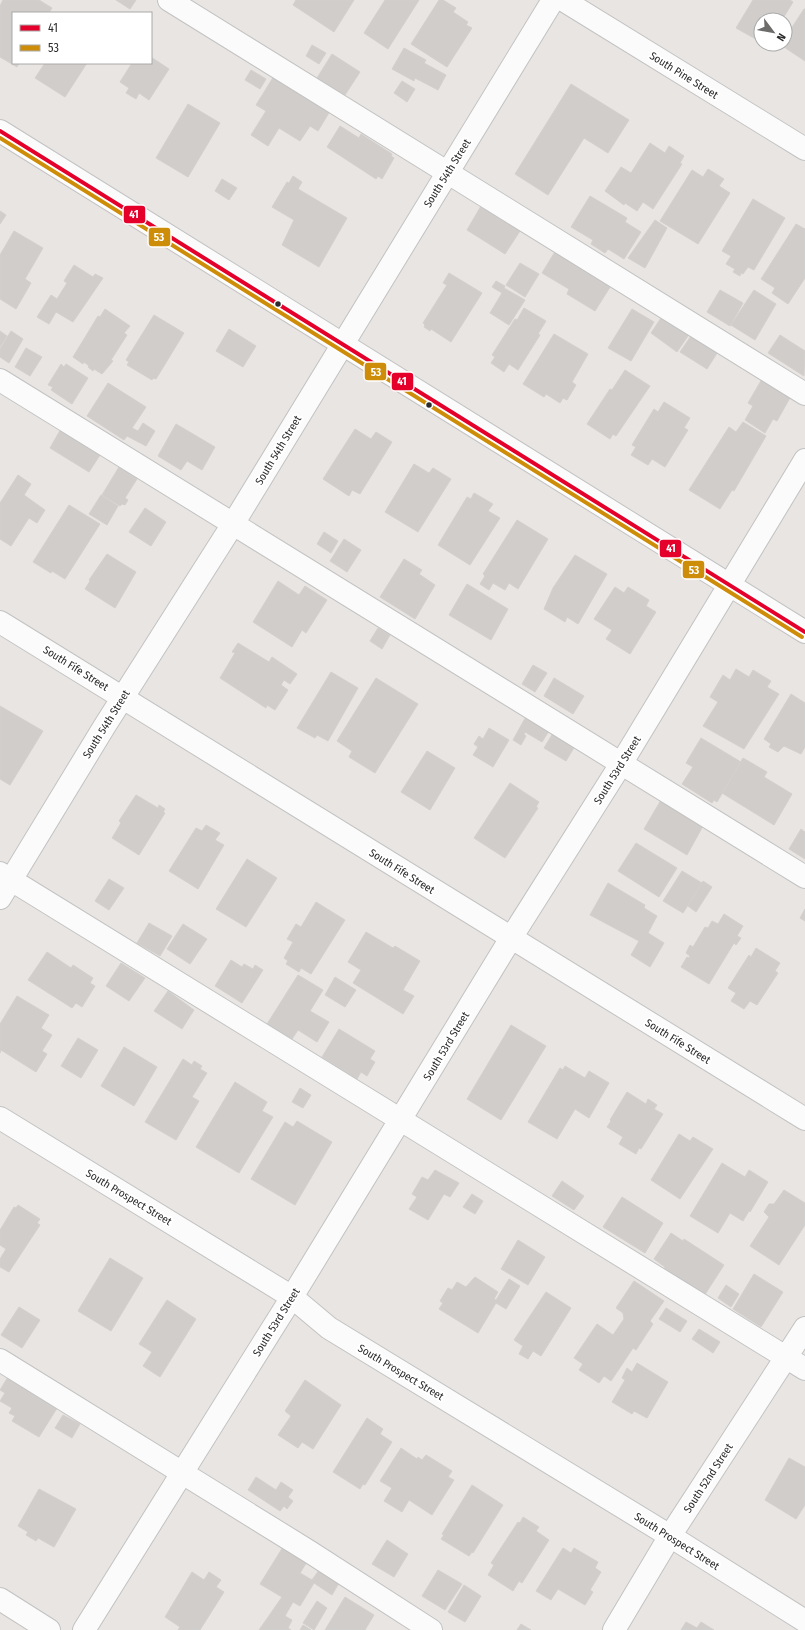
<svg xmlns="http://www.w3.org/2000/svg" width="805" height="1630" font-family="'Fira Sans Condensed',sans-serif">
<rect width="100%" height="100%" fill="#e8e5e2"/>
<path fill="#d0cdcb" stroke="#d3d0ce" d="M3,0H39L52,8L49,13H13V63H19L17,67L0,57V6Z
M116,0H136L130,9Z
M296,0H354L334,32L293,5Z
M385,0H419L388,49L364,33Z
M439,0H443L456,8L453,12L468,22L466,25L472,28L447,67L411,44Z
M753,0H790L793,2L782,20H761V42L736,28Z
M804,9H805V61L781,45L785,44V38Z
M312,45L326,53L319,64L306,56Z
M404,48L426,60L424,63L446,75L438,90L415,78L414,81L392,69Z
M332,54L360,72L345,95L317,78Z
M151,57L169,69L149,100L139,93L136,99L126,93L129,88L120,82L132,63H151Z
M45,63H87L65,97L35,78Z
M251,70L266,79L260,89L245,80Z
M274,76L330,111L318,131L310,126L300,141L279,128L268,146L251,135L266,111L256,105Z
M402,81L415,89L407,102L394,93Z
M571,84L629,120L608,153L584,138L548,195L515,174Z
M188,104L220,123L188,177L156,158Z
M340,126L359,138L361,134L392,154L391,156L394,158L382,179L378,176L376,179L327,147Z
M650,143L665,153L669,146L684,156L680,163L682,164L653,209L643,202L637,211L625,203L624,205L605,191L621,167L631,173Z
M708,169L724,179L719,186L730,193L698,244L660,221L692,170L703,177Z
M293,176L302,182L298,189L347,218L319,267L282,245L294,220L272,207L287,182L289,183Z
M222,179L237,188L229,200L215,191Z
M590,196L627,218L625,222L641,232L624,259L608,249L605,253L591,244L593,240L571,227Z
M753,199L785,218L754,270L748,267L743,274L741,273L740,276L733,272L735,269L726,264L731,256L722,251Z
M481,206L520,231L505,254L467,230Z
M0,211L6,215L0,224Z
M655,220L667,228L645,268L628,258Z
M796,224L805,229V278L788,304L772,293L775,288L761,279Z
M14,231L43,248L25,279L31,283L16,309L0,299V255Z
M556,250L612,284L595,311L567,294L569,289L542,273Z
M520,263L539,274L525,297L506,285Z
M74,265L93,277L95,274L103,278L73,322L56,312L49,324L37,317L51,295L57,299L67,283L64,281Z
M449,273L482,293L451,342L431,329L430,331L424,327L425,325L423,323L447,285L443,283Z
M496,281L505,286L504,288L525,300L509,325L490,313L502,293L492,287Z
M720,290L743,303L730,326L707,312Z
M754,290L776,304L755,340L731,325Z
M524,308L546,321L538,334L540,335L518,370L509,364L504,372L491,363L495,357L492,355L515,319L517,320Z
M105,309L130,326L124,333L127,335L111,360L113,361L102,374L94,369L93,371L88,367L89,366L84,362L83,364L73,357L98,316L100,317Z
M632,309L654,322L631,361L608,348Z
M154,315L184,333L156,379L153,378L152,380L127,365L129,362L126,360Z
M663,315L690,333L677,352L651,333Z
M229,329L256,346L243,367L216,351Z
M0,331L7,336L0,347Z
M11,331L23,339L9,363L0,357V349Z
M693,333L719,350L707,369L680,352Z
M554,334L588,354L572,382L576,385L567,400L563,398L560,403L546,394L544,397L523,384Z
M780,335L805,351L804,376L768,353Z
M26,348L42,357L30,376L15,367Z
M61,364L64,367L66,364L88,378L72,404L51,390L53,387L48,385Z
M625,370L650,386L616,436L613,434L610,439L587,424L610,389L612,390Z
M762,379L791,396L777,421L773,419L765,433L745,420L753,406L748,403Z
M108,383L146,407L132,428L138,431L143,423L155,431L146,446L127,436L124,440L87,416Z
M664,402L690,418L684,428L688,430L665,467L652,459L648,465L631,455L636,447L632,445L654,409L658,412Z
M743,422L766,436L734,491L732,490L720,509L689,490L729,427L736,432Z
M176,424L215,447L202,470L187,461L181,470L158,456Z
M62,427L102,452L89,472L50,448Z
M355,429L371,439L376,432L392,442L360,494L352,490L349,496L323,479Z
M414,464L429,473L433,468L451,479L418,532L385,512Z
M119,467L137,479L125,498L128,500L125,505L122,504L120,506L102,495Z
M18,475L31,484L24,495L45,510L37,523L29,518L11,546L0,539V503Z
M474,493L493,504L488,511L500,518L470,565L438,545L467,497L471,499Z
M101,495L118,506L107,525L89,514Z
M69,505L100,524L65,579L52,571L51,573L33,562Z
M145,508L166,522L151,546L129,532Z
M517,520L548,539L518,589L509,583L505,590L493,583L489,590L480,584L485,576L483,574Z
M324,532L338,541L331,553L317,544Z
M344,539L361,550L347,572L330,561Z
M107,554L136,572L115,608L85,589L90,581L89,580Z
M575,555L607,574L578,624L567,617L565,622L544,609L553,588Z
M404,559L422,570L419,574L435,585L415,619L380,597Z
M278,581L299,595L305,586L327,600L306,633L302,630L292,647L253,622Z
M467,584L508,609L491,640L449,615Z
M615,587L624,593L628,587L649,600L646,606L656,612L630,654L606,639L612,630L594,619Z
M378,628L390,635L382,649L370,641Z
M238,643L269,662L272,657L297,674L290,684L284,680L281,685L288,690L275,710L267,705L266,708L220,678L235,653L232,652Z
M533,665L547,673L535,692L522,684Z
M736,669L749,677L753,670L771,681L767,687L779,694L744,749L703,726L718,702L710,697L723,675L730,680Z
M331,672L358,688L328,741L317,735L315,738L297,728Z
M376,678L418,704L375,773L349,757L352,751L337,741Z
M554,678L584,696L573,714L544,696Z
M791,694L805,703V747L801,754L784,746L778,752L769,747L771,744L764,739Z
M0,706L43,731L10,785L0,779Z
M528,713L551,728L542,742L525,732L524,734L526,736L521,745L513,740Z
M489,728L509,740L493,767L473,755L478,747L474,744L479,736L483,739Z
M553,733L575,746L566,761L544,748Z
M701,738L741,762L717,802L714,800L712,803L682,784L693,767L686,763Z
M427,751L455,768L430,810L401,792Z
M743,758L767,772L764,777L792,794L774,825L722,793Z
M510,783L539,802L536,807L538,808L505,858L474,838Z
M136,795L158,808L159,805L165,809L163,812L165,813L139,855L112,838L121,823L119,821Z
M661,800L703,826L687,855L644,829Z
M206,825L220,833L215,840L224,845L198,889L169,871L196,828L202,831Z
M801,829L805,832V859L789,849Z
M636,843L677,868L659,897L618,871Z
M247,859L277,878L246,927L216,909Z
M682,871L702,883L683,913L663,901Z
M109,879L124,888L109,910L95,901Z
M703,881L712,887L696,912L688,906Z
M608,883L645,905L644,908L657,916L648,933L664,943L650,967L631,955L639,941L590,915Z
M316,902L345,920L311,974L301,968L299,972L286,964L288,961L284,958L293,942L287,939L296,924L301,927Z
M805,909V921L800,918Z
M724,914L743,926L737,936L741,938L736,945L734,943L709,984L681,967L687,957L689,958L690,956L686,953L690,945L693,947L705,927L708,928L712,921L718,924Z
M149,923L172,936L160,956L137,943Z
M183,924L207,939L190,964L167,949Z
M366,932L393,948L395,946L420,961L403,990L414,996L403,1014L353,983L361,970L348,962Z
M756,948L780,963L775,971L778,973L757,1005L750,1001L744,1009L731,1001L736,993L728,988L749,955L751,957Z
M47,952L71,968L73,965L93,978L90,983L95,986L82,1007L76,1003L72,1008L28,980Z
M231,960L242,967L244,964L253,969L255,965L263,970L242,1003L215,986Z
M121,963L145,978L129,1001L106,986Z
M298,975L323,990L310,1011L329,1022L317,1042L298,1030L292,1039L267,1024Z
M335,977L356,990L345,1007L325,995Z
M168,991L194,1010L182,1029L154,1011Z
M17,996L49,1015L41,1028L52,1035L42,1051L47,1054L36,1072L1,1050L0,1053V1024Z
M511,1025L546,1046L501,1120L467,1099Z
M339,1029L375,1051L370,1059L375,1062L367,1076L361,1072L357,1079L322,1057Z
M78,1038L98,1050L81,1078L61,1066Z
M124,1047L157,1067L134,1106L101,1086Z
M183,1059L192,1065L194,1061L202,1066L200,1069L207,1073L192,1097L199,1101L176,1140L145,1122Z
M565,1066L585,1078L589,1071L609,1083L589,1118L575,1109L557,1139L528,1122L560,1068L563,1070Z
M235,1082L267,1102L262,1111L273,1117L239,1173L196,1147Z
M300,1088L311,1095L303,1108L292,1102Z
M627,1092L646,1104L648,1099L657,1105L654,1109L663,1114L641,1149L639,1148L636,1154L619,1144L623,1137L607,1127L611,1121L610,1120Z
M297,1121L332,1142L295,1205L251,1179L285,1122L293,1127Z
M679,1134L690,1141L693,1137L713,1149L680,1199L651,1180Z
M722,1163L745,1177L749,1170L768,1182L750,1212L749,1211L743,1221L730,1213L718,1233L690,1216Z
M435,1170L459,1183L450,1197L444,1194L428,1220L409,1209L417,1197L412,1194L422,1177L428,1180Z
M562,1181L584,1196L574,1210L552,1196Z
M784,1190L805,1203V1225L779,1265L750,1246L769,1217L764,1212L769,1204H774Z
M472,1194L483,1201L475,1214L463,1207Z
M622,1197L663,1223L645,1253L603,1227Z
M18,1205L40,1219L37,1223L40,1225L9,1272L0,1267V1259L6,1249L0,1245V1230L14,1207L16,1208Z
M671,1233L683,1241L684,1239L724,1265L704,1296L664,1270L665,1267L654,1259Z
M518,1240L545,1257L528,1285L501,1269Z
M110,1258L143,1278L111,1331L78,1311Z
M754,1274L783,1292L761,1327L733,1309Z
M475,1277L498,1292L494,1299L496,1300L509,1279L520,1286L506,1309L496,1303L478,1333L439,1309L443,1303L440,1301L448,1288L452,1290L457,1282L466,1287Z
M634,1281L664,1301L650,1321L653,1324L636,1350L633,1348L611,1381L604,1376L599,1383L579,1370L583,1364L574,1358L597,1324L613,1335L624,1319L623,1313L616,1308Z
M726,1285L739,1294L731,1307L718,1298Z
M546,1292L571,1308L541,1356L533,1351L528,1359L519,1354L523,1346L514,1340Z
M167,1300L196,1319L160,1377L143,1366L152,1352L139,1344Z
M19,1307L40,1320L22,1348L1,1335Z
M666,1308L687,1321L680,1332L659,1319Z
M699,1329L720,1342L713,1353L692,1339Z
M637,1363L668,1382L647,1418L634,1411L632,1414L612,1402L625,1380L622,1378L627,1368L632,1372Z
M8,1377L59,1405L39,1437L12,1421L15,1416L9,1413L12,1408L0,1401L5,1393L0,1390Z
M305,1380L341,1405L313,1449L302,1442L298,1448L278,1435L291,1416L285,1411Z
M63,1415L80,1424L72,1438L55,1428Z
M367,1418L383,1429L380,1434L392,1442L365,1485L363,1484L360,1489L333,1472Z
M401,1448L417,1459L418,1457L422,1460L426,1455L452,1471L448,1477L454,1480L432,1515L409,1500L402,1512L384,1501L392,1488L380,1481Z
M789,1458L805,1467V1505L796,1519L765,1500Z
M256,1477L276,1490L281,1482L293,1490L288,1497L293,1501L287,1509L284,1506L280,1511L248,1490Z
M472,1485L503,1505L473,1553L472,1552L469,1556L441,1539L444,1535L442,1534Z
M39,1489L76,1509L54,1547L38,1538L36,1541L26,1535L28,1532L18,1526Z
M523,1517L539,1527L536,1531L549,1540L522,1583L519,1581L513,1591L488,1575L494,1565L491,1563L518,1522L520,1523Z
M387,1540L408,1554L394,1577L372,1564Z
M283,1547L307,1562L300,1573L312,1580L319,1570L339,1583L332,1595L314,1583L300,1606L293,1602L285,1616L292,1620L288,1628L291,1630H259L282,1597L260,1584Z
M563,1548L571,1553L574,1548L598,1562L595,1568L601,1572L590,1590L593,1592L585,1605L558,1589L551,1600L536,1591Z
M438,1570L462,1584L445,1610L422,1596Z
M192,1572L204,1580L209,1572L221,1580L216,1587L224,1592L200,1630H178L180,1627L165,1617Z
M464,1585L481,1596L465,1622L448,1612Z
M345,1597L374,1615L365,1630H325Z
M317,1601L327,1608L314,1630L303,1623Z
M686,1622L697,1628L701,1622L714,1630H681Z
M521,1624L531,1630H517Z
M303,1625L311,1630H300Z"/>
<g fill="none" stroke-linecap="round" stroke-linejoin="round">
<defs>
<path id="minor" d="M169,0L805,394
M563,0L805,149
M0,131L805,632
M0,380L805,877
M0,622L805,1119
M0,873L805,1369
M0,898L104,727L233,524L553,0
M0,1118L292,1297L329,1328L670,1536L805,1621
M0,1360L310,1552L431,1630
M0,1599L49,1630
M84,1630L292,1297L511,938L621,764L805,460
M614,1630L670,1536L805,1328"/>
</defs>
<use href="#minor" stroke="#c3c2c2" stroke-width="24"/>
<use href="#minor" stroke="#fcfbfb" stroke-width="22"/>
<defs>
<path id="bus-1" d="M0,131L805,632"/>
<path id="bus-2" d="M0,138L802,637"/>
</defs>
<use href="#bus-1" stroke="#fff" stroke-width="7"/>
<use href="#bus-2" stroke="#fff" stroke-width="7"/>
<use href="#bus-1" stroke="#e4002b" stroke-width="4"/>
<use href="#bus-2" stroke="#ce8d09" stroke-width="4"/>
</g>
<g fill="#2b2b2b" stroke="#fff" stroke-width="1.5">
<circle cx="278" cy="304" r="3.5"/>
<circle cx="429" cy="405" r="3.5"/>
</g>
<g text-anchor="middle" stroke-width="4" stroke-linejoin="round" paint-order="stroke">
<g font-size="11" fill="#2b2b2b" stroke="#fff">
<text transform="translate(684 75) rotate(32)" y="4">South Pine Street</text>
<text transform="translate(447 173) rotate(-58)" y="4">South 54th Street</text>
<text transform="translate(278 450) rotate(-59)" y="4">South 54th Street</text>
<text transform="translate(76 668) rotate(32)" y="4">South Fife Street</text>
<text transform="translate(106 724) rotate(-58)" y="4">South 54th Street</text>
<text transform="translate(617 770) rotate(-58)" y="4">South 53rd Street</text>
<text transform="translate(402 871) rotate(32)" y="4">South Fife Street</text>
<text transform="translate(678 1041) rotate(32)" y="4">South Fife Street</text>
<text transform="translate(446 1046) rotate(-59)" y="4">South 53rd Street</text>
<text transform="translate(129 1197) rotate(31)" y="4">South Prospect Street</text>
<text transform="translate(276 1322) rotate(-58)" y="4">South 53rd Street</text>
<text transform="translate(401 1372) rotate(31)" y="4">South Prospect Street</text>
<text transform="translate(708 1478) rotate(-57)" y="4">South 52nd Street</text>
<text transform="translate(677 1541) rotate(32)" y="4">South Prospect Street</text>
</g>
</g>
<g stroke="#fff" stroke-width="1.5">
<rect x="123" y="205" width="23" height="19" rx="4" fill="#e4002b"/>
<rect x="148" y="227" width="23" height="20" rx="4" fill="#ce8d09"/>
<rect x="364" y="362" width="23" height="19" rx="4" fill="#ce8d09"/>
<rect x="391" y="372" width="23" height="19" rx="4" fill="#e4002b"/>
<rect x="659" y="539" width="23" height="19" rx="4" fill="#e4002b"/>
<rect x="682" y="560" width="23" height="19" rx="4" fill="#ce8d09"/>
</g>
<g font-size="11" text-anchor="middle" font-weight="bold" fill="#fff">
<text x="134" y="218">41</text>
<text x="159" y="241">53</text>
<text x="376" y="376">53</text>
<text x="402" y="385">41</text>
<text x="671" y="552">41</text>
<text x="694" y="574">53</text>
</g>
<rect x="12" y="12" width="140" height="52" fill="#ffffff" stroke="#aaaaaa"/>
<rect x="20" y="25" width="20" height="6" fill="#e4002b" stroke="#aaaaaa"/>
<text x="48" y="32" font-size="12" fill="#2b2b2b">41</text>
<rect x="20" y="45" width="20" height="6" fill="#ce8d09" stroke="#aaaaaa"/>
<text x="48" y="52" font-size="12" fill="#2b2b2b">53</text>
<g transform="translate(773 32) rotate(122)"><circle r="19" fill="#ffffff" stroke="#aaaaaa"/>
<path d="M0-3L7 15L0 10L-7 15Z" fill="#6d6c6b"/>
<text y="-6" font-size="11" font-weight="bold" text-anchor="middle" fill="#2b2b2b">N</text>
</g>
</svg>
